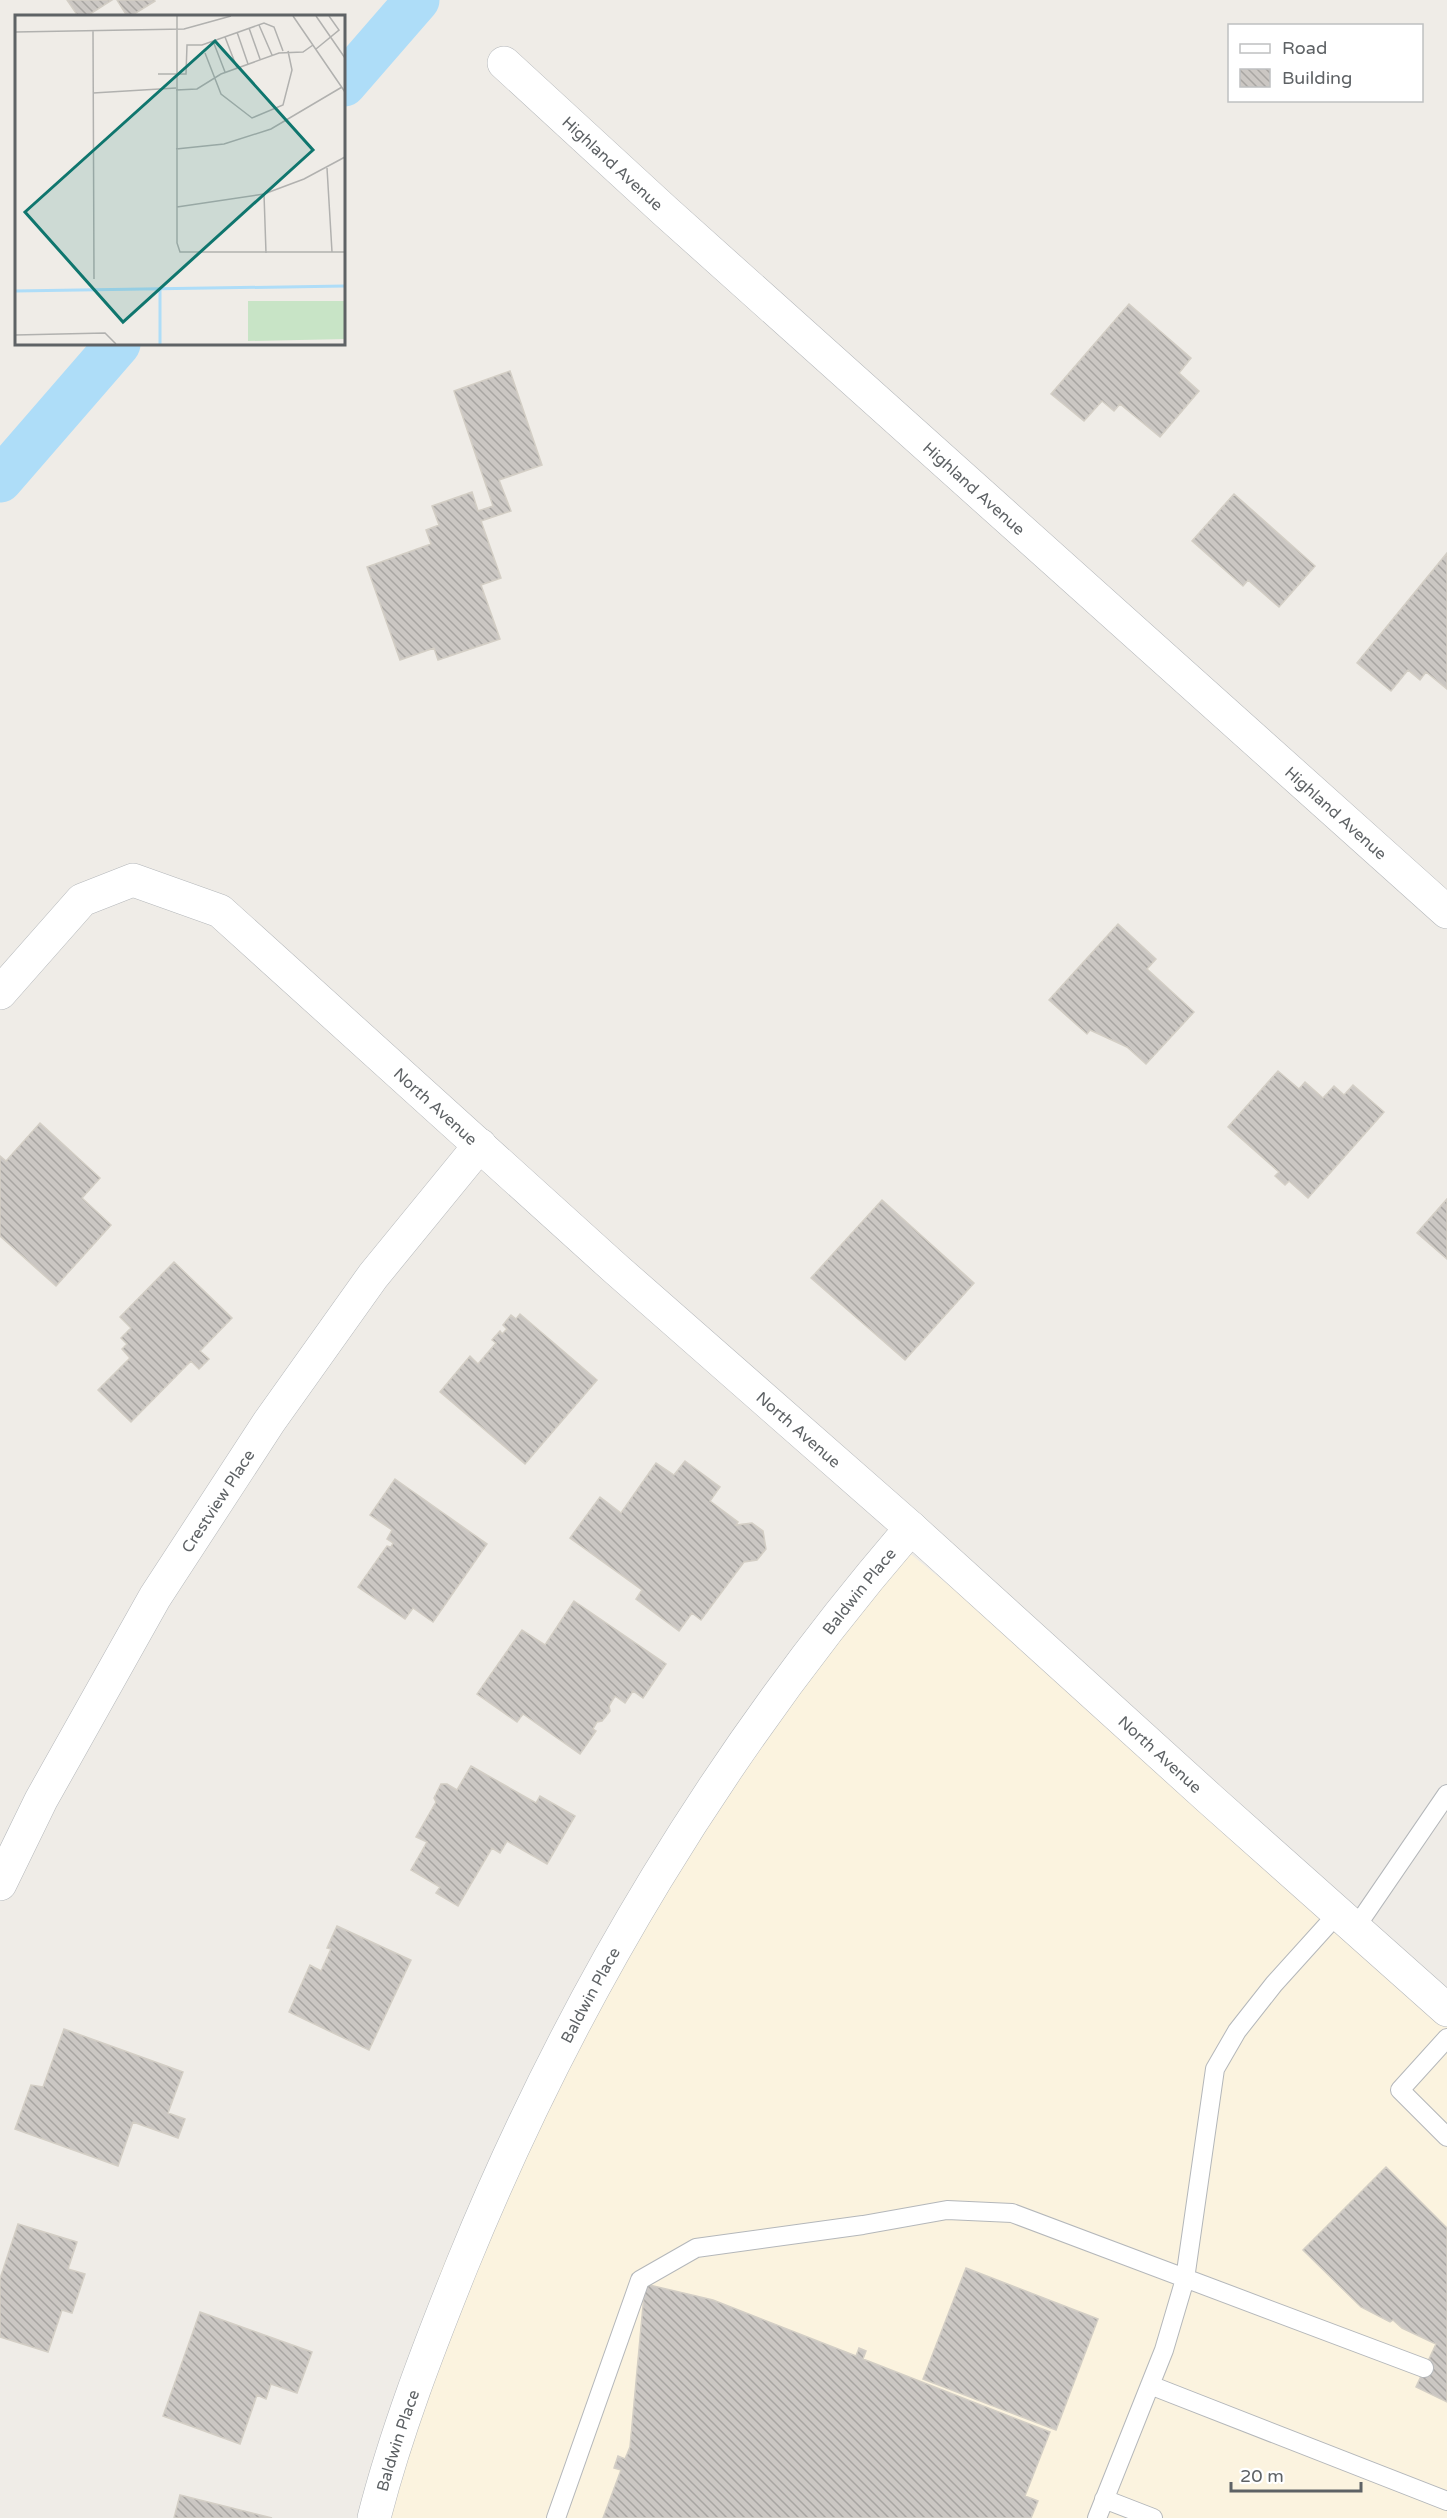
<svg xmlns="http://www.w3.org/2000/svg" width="1447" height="2518" font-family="'Varela Round',sans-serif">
<defs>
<pattern id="building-back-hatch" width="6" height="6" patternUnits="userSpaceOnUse" patternTransform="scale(1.5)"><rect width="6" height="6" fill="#cbc7c3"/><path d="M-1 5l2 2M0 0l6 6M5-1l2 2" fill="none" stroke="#a8a5a2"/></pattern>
</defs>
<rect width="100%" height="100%" fill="#efece7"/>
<path fill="#fbf3df" d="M886,1534L1295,1868L1447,2007V2518H359L441,2270L554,2031Z"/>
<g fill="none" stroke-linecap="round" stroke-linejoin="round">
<path stroke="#aeddf8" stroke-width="45" d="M344,84L417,0
M0,480L118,344"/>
</g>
<path fill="url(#building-back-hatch)" stroke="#d3cec5" stroke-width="1.5" d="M67,0H112L87,16H78Z
M117,0H154L155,1L131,16H127Z
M1129,304L1191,358L1179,373L1199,391L1160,437L1120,404L1114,411L1102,401L1084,421L1051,394Z
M510,371L542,465L499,480L511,511L481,521L501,578L481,585L500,639L438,660L434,648L400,660L367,567L431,544L426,530L439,525L432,506L472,492L478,511L493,506L454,391Z
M1234,494L1315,566L1279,607L1248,580L1243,586L1192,541Z
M1447,553V689L1426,672L1420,680L1408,670L1391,691L1357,663Z
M1118,924L1156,959L1147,969L1194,1012L1146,1064L1127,1047L1090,1030L1087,1034L1049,1000Z
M1278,1071L1299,1089L1305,1082L1323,1098L1334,1086L1344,1095L1353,1085L1384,1112L1308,1198L1289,1181L1285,1185L1275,1176L1279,1172L1228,1127Z
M40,1123L100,1178L82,1198L111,1225L56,1286L0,1236V1156L6,1161Z
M1447,1199V1259L1417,1233Z
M882,1200L974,1283L905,1360L811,1278Z
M174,1262L232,1318L200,1351L209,1359L199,1369L191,1361L131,1422L98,1390L130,1358L122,1349L127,1344L121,1338L131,1328L120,1317Z
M520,1314L597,1380L525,1464L440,1392L470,1356L478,1364L496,1343L492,1340L500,1331L502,1334L507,1329L503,1325L511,1315L516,1319Z
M685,1461L720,1487L710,1501L738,1522L736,1525L752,1523L763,1531L766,1549L757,1560L744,1562L701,1620L692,1613L679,1631L636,1599L642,1590L570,1538L600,1497L621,1513L656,1463L674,1475Z
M395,1479L487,1544L433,1622L413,1608L405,1619L358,1587L387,1546L391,1547L393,1543L387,1539L392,1530L370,1515Z
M574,1601L666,1664L643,1698L633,1691L625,1703L615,1696L609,1706L610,1711L602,1721L597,1722L593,1729L596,1731L580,1754L523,1714L517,1722L477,1694L522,1630L545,1645Z
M471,1766L536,1803L540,1796L575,1816L547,1864L507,1841L500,1853L492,1848L458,1906L436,1893L440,1887L411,1870L427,1842L416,1837L436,1802L434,1798L441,1784H447L457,1790Z
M337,1926L411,1960L369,2050L289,2012L310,1965L321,1971L331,1949L327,1948Z
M64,2029L183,2072L168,2113L185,2119L178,2138L133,2122L118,2166L15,2129L31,2085L43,2087Z
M1386,2167L1447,2228V2402L1416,2387L1436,2344L1402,2328L1393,2320L1390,2322L1361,2307L1303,2250Z
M18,2224L77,2242L68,2269L85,2274L72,2313L62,2310L48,2352L0,2337V2279Z
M966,2268L1098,2319L1056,2430L923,2379Z
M645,2284L713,2300L856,2356L859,2348L866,2351L863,2359L1050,2432L1025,2496L1038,2501L1031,2518H603L621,2470L614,2468L618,2456L625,2459L630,2447Z
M200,2312L312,2352L297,2393L271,2384L266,2399L257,2395L240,2444L163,2416Z
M180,2495L272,2518H174Z"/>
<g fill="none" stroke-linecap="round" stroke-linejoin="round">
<defs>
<path id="service" d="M1356,1927L1447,1794
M1447,2038L1400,2090L1447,2137
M1150,2385L1447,2501
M1104,2499L1153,2518
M556,2518L640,2280L696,2248L863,2225L947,2210L1012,2213L1424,2368
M1097,2518L1164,2350L1185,2279L1215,2069L1237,2031L1274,1984L1339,1912"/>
<g id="minor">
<path id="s1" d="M504,63L665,211L1447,912"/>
<path id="s2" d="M0,993L82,900L133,880L220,911L616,1269L911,1528L1211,1800L1447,2010"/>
<path id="s3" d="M0,1884L41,1800L155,1597L269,1422L373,1276L480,1145"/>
<path id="s4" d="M374,2518C396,2432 429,2347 462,2265C571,1997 722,1747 911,1528"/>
</g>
</defs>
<use href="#service" stroke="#b4b7ba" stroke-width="20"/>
<use href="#minor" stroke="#b4b7ba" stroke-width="34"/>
<use href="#service" stroke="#fff" stroke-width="18"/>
<use href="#minor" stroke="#fff" stroke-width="33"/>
</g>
<g text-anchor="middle" stroke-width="6" stroke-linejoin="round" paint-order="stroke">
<g font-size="16" fill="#5e6265" stroke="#fff">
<text dy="6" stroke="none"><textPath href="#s1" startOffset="148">Highland Avenue</textPath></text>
<text dy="6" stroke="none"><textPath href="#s1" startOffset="634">Highland Avenue</textPath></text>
<text dy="6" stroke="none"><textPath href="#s1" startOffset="1120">Highland Avenue</textPath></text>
<text dy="6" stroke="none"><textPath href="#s2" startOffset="562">North Avenue</textPath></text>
<text dy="6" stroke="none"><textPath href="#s2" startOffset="1048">North Avenue</textPath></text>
<text dy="6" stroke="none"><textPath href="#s3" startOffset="441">Crestview Place</textPath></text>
<text dy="6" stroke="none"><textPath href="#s4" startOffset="1053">Baldwin Place</textPath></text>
<text dy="6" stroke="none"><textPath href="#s2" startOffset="1534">North Avenue</textPath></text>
<text dy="6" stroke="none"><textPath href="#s4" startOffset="567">Baldwin Place</textPath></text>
<text dy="6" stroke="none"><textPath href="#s4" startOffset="81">Baldwin Place</textPath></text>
</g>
</g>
<g transform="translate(15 15)">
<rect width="330" height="330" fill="#efece7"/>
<path d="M233,286H330V324L233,326Z" fill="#c8e4c6"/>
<path fill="none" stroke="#aeddf8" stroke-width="3" d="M145,274V329M0,276L330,271"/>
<path fill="none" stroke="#b1b1af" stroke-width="1.5" d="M162,1V228L165,237H330M278,1L330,77M301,1L330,43M244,10L257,40M234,13L245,44M78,15L79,264M0,17L169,14L216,1M222,17L233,49M210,22L222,53M198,26L210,57M301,34L324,15L314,1M190,38L206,79L237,103L268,90L277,55L273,36M143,59H171L172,30H187L249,8L259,12L268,36M161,75L182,74L206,59L264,38L288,37L298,30M78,78L161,73M161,134L209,129L256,114L327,72M312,153L317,237M249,179L251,238M162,192L249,179L289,164L330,142M0,320L90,318L101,329"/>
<path fill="#0f766e" fill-opacity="0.15" stroke="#0f766e" stroke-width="3" d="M200,26L298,135L108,307L10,197Z"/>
<rect width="330" height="330" fill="none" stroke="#5e6265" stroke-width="3"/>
</g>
<rect x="1228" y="24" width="195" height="78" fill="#ffffff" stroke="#bfc0c1" stroke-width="1.5"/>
<rect x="1240" y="44" width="30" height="9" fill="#ffffff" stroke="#bfc0c1" stroke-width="1.5"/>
<text x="1282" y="54" font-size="18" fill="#5e6265">Road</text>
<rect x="1240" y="69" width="30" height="18" fill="url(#building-back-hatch)" stroke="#bfc0c1" stroke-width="1.5"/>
<text x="1282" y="84" font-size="18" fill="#5e6265">Building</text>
<path d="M1231 2482v9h130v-9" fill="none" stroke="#5e6265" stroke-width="3"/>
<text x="1240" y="2482" font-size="18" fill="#5e6265" stroke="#ffffff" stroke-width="4.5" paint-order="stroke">20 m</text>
</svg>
